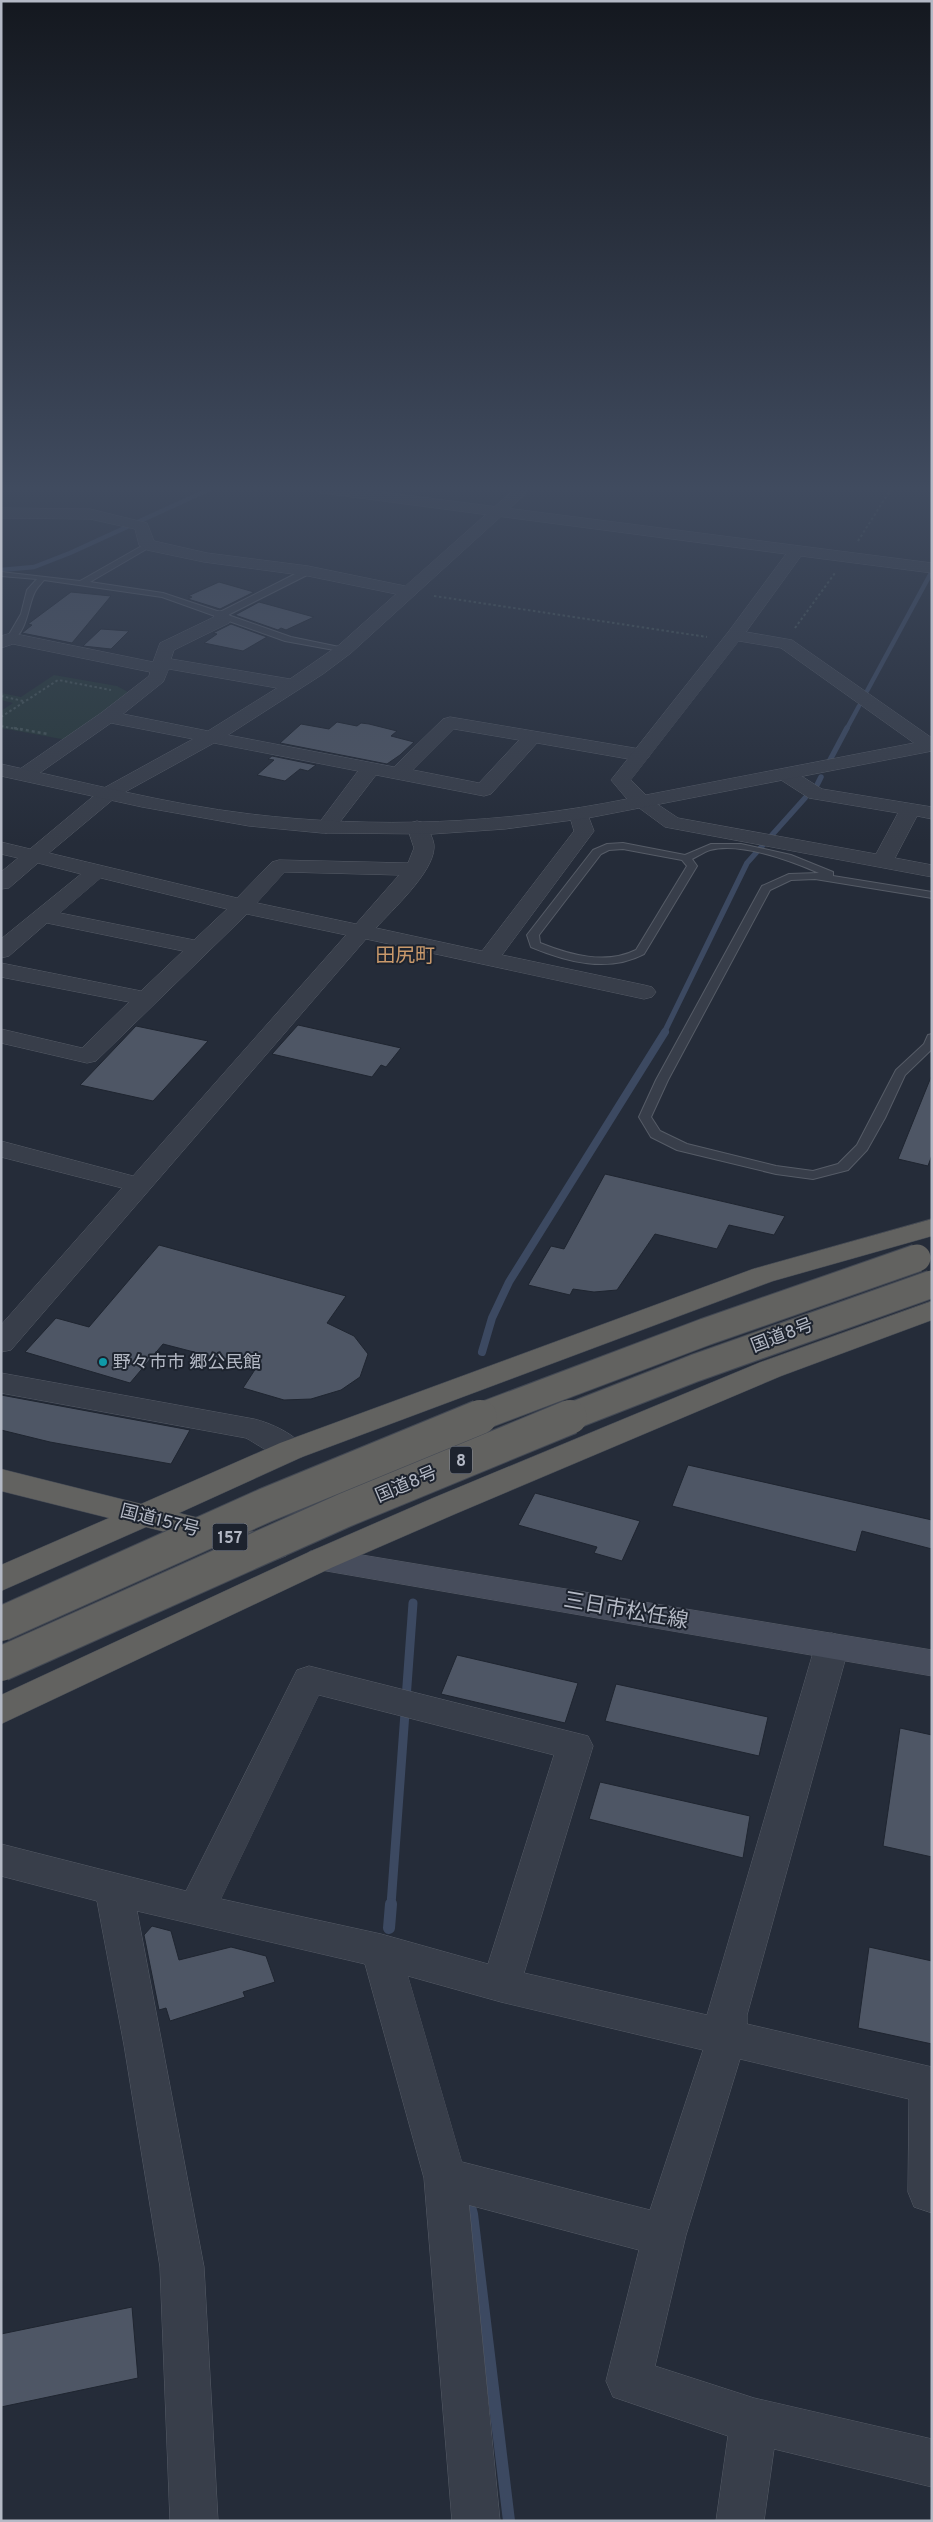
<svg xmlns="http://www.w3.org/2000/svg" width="933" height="2522" font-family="Overpass,'Noto Sans JP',sans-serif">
<rect width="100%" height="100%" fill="#252c39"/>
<path fill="#28393b" d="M54,675L117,686L128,692L67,740L1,728V711L13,703L1,700V693L21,697Z"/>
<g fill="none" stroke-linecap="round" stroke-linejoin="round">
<path stroke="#3c4961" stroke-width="4.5" d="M1,570L34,567L70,553L210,489
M867,691L932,571
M846,730L859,706"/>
<path stroke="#3c4961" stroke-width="5.5" d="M830,760L847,728
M817,785L821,777
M664,1033L747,863L805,798"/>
<path stroke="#3c4961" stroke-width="8" d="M482,1352L492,1318L509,1282L665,1032"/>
<path stroke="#3c4961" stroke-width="9" d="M391,1905L413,1603"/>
<path stroke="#3c4961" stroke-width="12" d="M389,1928L391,1904
M467,2196L472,2214L509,2521"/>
</g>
<path fill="#4e5665" stroke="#1f2530" d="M219,582L254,592L220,609L188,599L192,597L188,596Z
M71,592L111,596L72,643L22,633L32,625L28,624Z
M259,602L314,617L286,630L281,628L278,630L235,615Z
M231,624L267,637L243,651L204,643L217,634L213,633Z
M101,629L129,631L111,649L83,646Z
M337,722L357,726L361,723L369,724L397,731L391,736L414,742L400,755L387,764L280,743L301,724L329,729Z
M272,756L316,765L308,771L300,769L285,781L257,775L274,760L268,759Z
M298,1025L401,1048L386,1067L381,1065L372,1077L272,1054Z
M136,1026L208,1041L153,1101L80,1085Z
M931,1077L932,1155L928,1166L898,1159Z
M605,1174L785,1216L774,1235L729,1225L717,1249L655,1234L617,1290L594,1292L573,1289L570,1295L528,1285L551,1246L564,1249Z
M159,1245L346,1296L327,1323L354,1336L368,1354L360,1377L341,1390L311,1399L284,1400L243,1388L256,1368L163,1344L130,1383L25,1352L56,1318L89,1327Z
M1,1395L190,1430L171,1464L50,1442L1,1430Z
M688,1465L932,1520V1549L862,1531L856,1552L672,1506Z
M535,1493L640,1521L622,1561L594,1553L597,1547L518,1525Z
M457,1655L578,1683L565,1723L441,1694Z
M616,1684L768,1717L759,1756L605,1721Z
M900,1728L932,1735V1857L883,1846Z
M600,1782L750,1816L743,1858L589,1819Z
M152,1926L171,1931L179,1960L231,1947L266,1956L275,1982L243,1992L245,1997L170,2021L166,2008L159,2010L144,1935Z
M869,1947L932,1961V2044L858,2028Z
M132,2307L138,2378L1,2407V2334Z"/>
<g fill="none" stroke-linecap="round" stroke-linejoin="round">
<defs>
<path id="service" d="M147,543H150V547L90,582L163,593L220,612L305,569H311V573L228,615L291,637L349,649L345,652L285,641L162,597L44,580C42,583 38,586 36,590C28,602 28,633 11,641L7,638L21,614L27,590L37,579L1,576V572L80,581Z
M623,843L685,855L711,844H741L791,855L833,872V876L932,892V898L815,879L791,880L770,890L668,1080L651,1117L660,1131L687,1144L776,1166L813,1171L838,1164L857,1145L896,1070L924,1044L928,1035L932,1034V1049L905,1075L885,1118L867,1150L848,1170L813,1179L776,1174L677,1150L651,1137L639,1117L656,1080L762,886L789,874L819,873C791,861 741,842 710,850C704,852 698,856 692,859L697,866L644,954C608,973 567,962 531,947L527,935L593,850L607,844ZM623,849L682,860L687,866L636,950C606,965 570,955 540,943L539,935L601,854L609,850Z"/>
<path id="minor" d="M515,489H531L351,653L323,674L228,735L394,767L443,719L450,717L640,749L647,751L650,755L647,759L640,761L537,743L491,794L484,796L376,775L333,831L326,833L319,831L316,827L358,771L214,743L116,797L49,853L237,898L272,862L279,860L408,863L414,848L407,827L410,823L417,821L424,823C428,828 435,841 434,848C433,873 392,910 376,928L482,951L574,831L569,814L572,810L579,808L586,810L594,831L502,955L644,985L652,987L656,992L652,997L644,999L366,939L11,1350L1,1352V1325L122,1188L1,1157V1141L133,1176L346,935L247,914L96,1061L87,1063L1,1043V1029L82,1048L129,1002L1,977V963L141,991L183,951L47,923L9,956L1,958V939L81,874L38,863L9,888L1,889V872L18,858L1,854V842L30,849L102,789L193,739L111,723L31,779H17L14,775L17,771L101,713L149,676L150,672L13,644L1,648V636L11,633L153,662L160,643L214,617L215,611H227L231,619L229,623L174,650L171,659L290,679L339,645L396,594L308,576L204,562L147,550L139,545L135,529L90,519L1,518V508L90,509L147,523L154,541L207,553L308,566L405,586ZM169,669L277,688L208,731L123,714L163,682ZM454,729L519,740L479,783L413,770ZM285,872L399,875L356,924L257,903ZM101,878L227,909L194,940L60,913Z
M788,770L795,772L822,789L932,807V819L917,816L895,858L932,865V877L665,827L631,802L634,798H648L678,818L876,854L898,813L809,798L781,780L778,776L781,772Z
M1,1373L254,1419C271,1423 297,1435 306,1450L302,1457C281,1463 264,1448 246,1438L1,1393Z
M832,1633L844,1637L849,1646L747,2015V2024L932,2067V2213L914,2207L908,2192L909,2099L740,2059L686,2235L655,2366L754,2398L932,2439V2487L774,2449L764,2521H716L728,2436L613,2397L606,2381L639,2250L469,2205L500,2521H452L424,2178L365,1964L137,1911L204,2267L218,2521H170L160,2267L124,2045L97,1901L1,1876V1844L186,1891L297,1670L309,1666L588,1736L593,1746L524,1973L707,2015L815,1646L820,1637ZM319,1695L554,1755L488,1964L381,1934L221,1899ZM408,1976L501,2002L703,2050L650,2210L462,2162Z"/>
<path id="tertiary" d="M315,489H358L932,563V573L801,556L746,632L792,640L932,738V751L588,818L505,829L432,834L322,833L249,826L142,807L1,776V764C84,782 166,804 250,814C375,829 504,824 627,799L611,780L729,631L786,554L322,493ZM739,641L781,648L914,743L646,795L631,780Z"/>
<path id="secondary" d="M320,1548L932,1650V1676L309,1568L304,1560L309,1552Z"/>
<path id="trunk" d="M932,1219V1236L773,1281L302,1457L179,1513L286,1540L291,1548L286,1556L275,1560L146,1527L1,1591V1565L109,1518L1,1491V1469L141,1504L280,1443L753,1269Z
M932,1301V1320L781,1376L455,1514L331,1568L1,1724V1695L309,1552L433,1498L761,1362Z"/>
</defs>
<use href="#service" stroke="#565c67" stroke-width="2"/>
<use href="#minor" stroke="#565c67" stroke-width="1"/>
<use href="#tertiary" stroke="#565c67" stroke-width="1"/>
<use href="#secondary" stroke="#565c67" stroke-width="1"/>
<use href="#trunk" stroke="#434954" stroke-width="1"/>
<path stroke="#465659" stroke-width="2" stroke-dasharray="2.5 2.5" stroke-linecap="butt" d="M858,541L891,489
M434,596L707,637
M795,628L835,573
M1,696L23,701
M1,717L58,680L111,690
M1,726L22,730"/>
<path stroke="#465659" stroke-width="2.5" stroke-dasharray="3 3" stroke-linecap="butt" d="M14,728L48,734"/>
<use href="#service" fill="#383e4a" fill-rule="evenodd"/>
<use href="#minor" fill="#383e4a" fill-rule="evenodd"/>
<use href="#tertiary" fill="#383e4a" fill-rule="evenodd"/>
<use href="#secondary" fill="#474d5c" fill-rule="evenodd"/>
<use href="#trunk" fill="#626260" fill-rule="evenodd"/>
<defs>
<path id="trunk-bridge-far1" d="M477,1418L705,1332L917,1258
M567,1418L695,1368L932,1284"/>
<path id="trunk-bridge" d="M1,1624L266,1505L480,1417
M1,1664L345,1510L570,1417"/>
</defs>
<use href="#trunk-bridge-far1" stroke="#434954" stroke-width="29" stroke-linecap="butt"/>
<use href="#trunk-bridge" stroke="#434954" stroke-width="36" stroke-linecap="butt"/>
<use href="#trunk-bridge-far1" stroke="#626260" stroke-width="27"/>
<use href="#trunk-bridge" stroke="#626260" stroke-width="34"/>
</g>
<linearGradient id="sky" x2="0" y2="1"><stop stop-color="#14181f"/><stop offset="0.58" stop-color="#404b5f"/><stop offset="1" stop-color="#404b5f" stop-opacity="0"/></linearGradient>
<rect width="933" height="842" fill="url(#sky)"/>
<circle fill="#0f9aa8" stroke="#1d232e" stroke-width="2" cx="103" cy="1362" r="5"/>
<g text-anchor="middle" stroke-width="4" stroke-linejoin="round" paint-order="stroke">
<g fill="#1d232e" stroke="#878c98" stroke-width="1">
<rect x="450" y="1446.5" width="22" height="27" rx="4"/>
<rect x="212.5" y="1523.5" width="35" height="27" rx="4"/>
</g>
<g font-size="16" font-weight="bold" fill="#b4b9c5">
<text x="461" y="1466">8</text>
<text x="230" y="1543">157</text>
</g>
<g font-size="18" fill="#b4b9c5" stroke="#1d232e">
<text transform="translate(782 1335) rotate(-21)" y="6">国道8号</text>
<text transform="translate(406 1484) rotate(-23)" y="6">国道8号</text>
<text transform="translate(160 1520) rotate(14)" y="6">国道157号</text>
</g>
<g font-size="18" fill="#b4b9c5" stroke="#1d232e" text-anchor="start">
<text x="113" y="1368">野々市市 郷公民館</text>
</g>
<g font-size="20" fill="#c9996b" stroke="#1d232e">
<text x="405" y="962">田尻町</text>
</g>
<g font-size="21" fill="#b4b9c5" stroke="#1d232e">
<text transform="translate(626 1610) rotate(10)" y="7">三日市松任線</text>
</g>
</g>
<rect width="933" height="2522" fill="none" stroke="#b4b9c5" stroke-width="5"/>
</svg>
